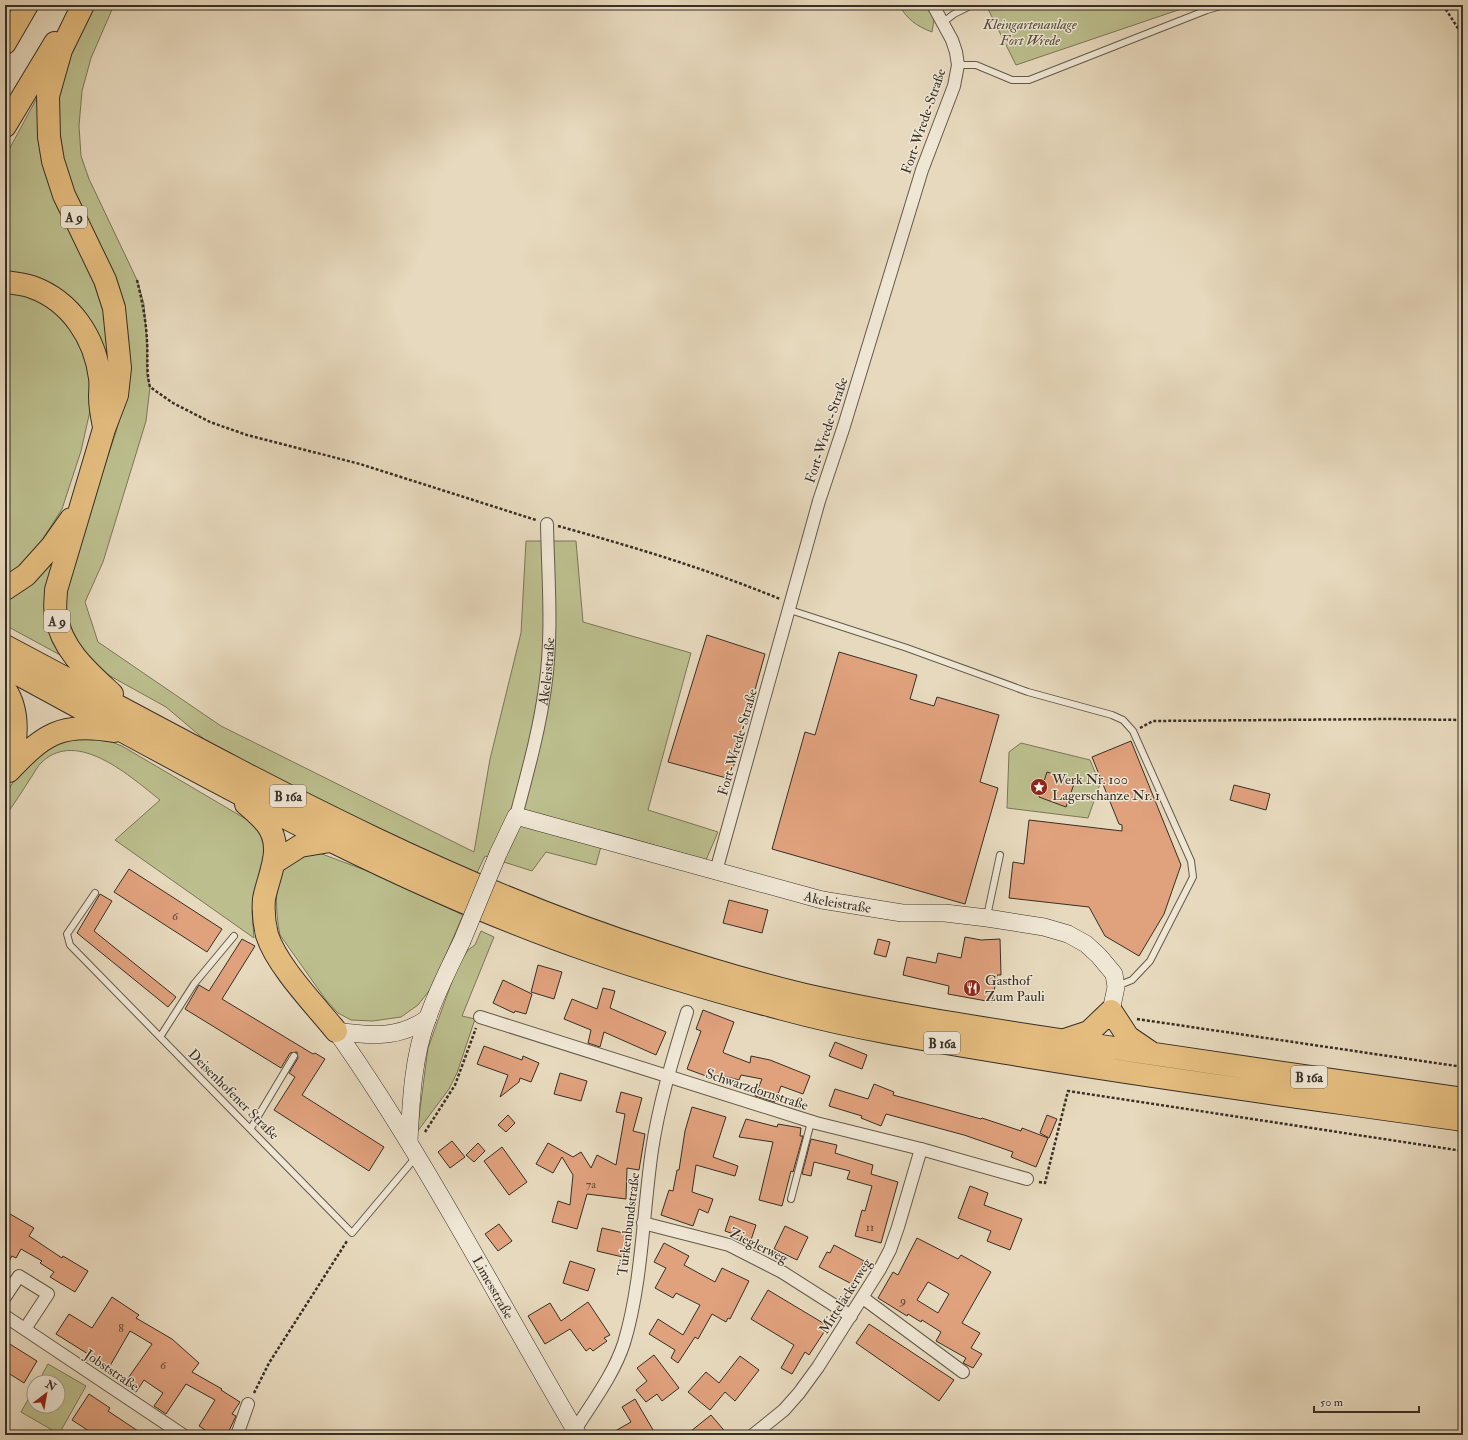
<svg xmlns="http://www.w3.org/2000/svg" width="1468" height="1440" font-family="'IM FELL Double Pica',serif">
<rect width="100%" height="100%" fill="#e7d9bd"/>
<filter id="stains"><feTurbulence type="fractalNoise" baseFrequency=".005" numOctaves="4"/><feColorMatrix values="0 0 0 0 .2 0 0 0 0 .09 0 0 0 0 .02 0 0 0 .5 -.17"/></filter>
<radialGradient id="worn" r=".72"><stop offset=".6" stop-color="#630" stop-opacity="0"/><stop offset="1" stop-color="#630" stop-opacity=".3"/></radialGradient>
<path fill="#bcbe8d" stroke="#7a7659" d="M91,5H114L91,58L82,91L79,126L81,156L89,179L137,280L144,304L147,342V375L150,387L146,421L103,562L85,602L98,642L221,726L474,852L490,759L521,633L526,541H576L583,622L691,653L648,810L718,832L706,860L605,831L596,865L546,852L532,871L485,856L475,877L277,780L211,745L166,707L103,672L75,644L63,605L66,579L116,432L123,406L128,369L60,164L54,96Z
M899,5H927L934,20L932,32C916,26 907,19 899,5Z
M986,5H1193L1016,65Z
M39,94L106,307L110,402L96,335L5,274V157Z
M5,288L29,294L72,324L89,360L92,402L81,451L62,509L37,548L26,562L5,579Z
M58,542L62,656L5,625V598Z
M57,737L101,738L122,746L256,825L263,837L267,850L252,911L254,938L115,840L160,800C132,778 78,728 42,762C37,766 34,774 30,779C22,792 13,805 5,817V795L28,759Z
M1021,743L1090,760L1100,784L1088,818L1007,808L1009,752Z
M313,853L322,854L370,872L463,915L432,987L418,1005L401,1017L373,1021L351,1020L338,1013L326,1000L280,935C276,914 272,878 289,862C294,857 306,855 313,853Z
M481,931L494,937L462,1016L475,1019L457,1073L449,1089L417,1132L428,1048L458,965L468,950L475,945Z
M48,1364L86,1386L59,1434L21,1412L34,1389V1406H58V1382H38Z"/>
<path fill="#e0a17d" stroke="#372f25" fill-rule="evenodd" d="M707,635L765,654L730,779L668,762Z
M839,652L917,675L910,699L934,706L937,697L999,715L980,782L998,788L965,904L772,849L805,732L815,735Z
M1131,741L1181,865L1164,914L1139,956L1105,936L1089,907L1009,898L1013,862L1024,864L1029,820L1122,831V825L1119,824L1092,757Z
M1047,772L1075,781L1066,807L1039,797Z
M1234,785L1270,794L1266,810L1230,800Z
M129,869L222,929L207,952L114,892Z
M100,894L112,901L94,931L176,997L168,1007L77,933Z
M729,900L768,910L762,933L723,923Z
M965,937L981,940L1000,939L1001,975H997L992,1002L948,994L949,986L903,975L907,957L936,963L938,953L961,958Z
M242,939L255,946L222,999L313,1054L315,1053L325,1059L302,1095L384,1147L369,1171L274,1110L295,1077L289,1073L298,1058L297,1052L290,1053L281,1068L185,1009L199,985L209,991Z
M878,939L890,942L886,957L874,954Z
M538,965L562,972L554,999L531,992Z
M503,980L532,994L526,1014L515,1011L514,1013L493,1003Z
M603,988L615,991L610,1008L666,1032L656,1055L604,1032L600,1047L588,1043L591,1030L564,1019L572,999L597,1009Z
M703,1010L734,1022L723,1052L724,1053L750,1063L751,1056L770,1060L810,1076L803,1094L781,1086L775,1102L755,1096L762,1079L741,1075L739,1080L716,1074L714,1079L687,1069L701,1031L696,1029Z
M835,1042L867,1055L862,1069L829,1056Z
M484,1046L522,1060L523,1056L539,1063L531,1082L520,1078L519,1082L500,1097L508,1075L477,1064Z
M560,1073L587,1081L581,1101L554,1094Z
M874,1084L894,1092L893,1095L981,1119L982,1118L1021,1131L1022,1128L1048,1138L1036,1167L1011,1157L1013,1152L964,1135L886,1114L881,1126L861,1118L862,1116L829,1106L835,1089L868,1099Z
M621,1092L642,1098L633,1131L645,1134L639,1170L627,1168L626,1199L587,1194L577,1229L552,1222L558,1201L570,1205L573,1175L562,1157L553,1173L536,1164L548,1143L573,1157L581,1152L591,1168L597,1155L616,1165L625,1114L616,1112Z
M692,1107L726,1117L713,1157L738,1166L735,1176L696,1165L692,1192L713,1199L708,1213L699,1209L693,1226L661,1215L669,1190L673,1191L677,1170H679L685,1131Z
M508,1115L515,1123L506,1132L498,1125Z
M1047,1115L1057,1119L1049,1138L1040,1133Z
M746,1119L777,1127L778,1124L801,1128L800,1136H803L793,1172L791,1171L782,1206L759,1200L773,1142L739,1137Z
M811,1139L837,1145L835,1153L873,1165L871,1174L898,1182L881,1243L855,1236L862,1210L865,1211L872,1186L847,1179L850,1171L814,1162L811,1176L802,1174Z
M452,1141L465,1157L450,1168L438,1152Z
M478,1143L485,1151L474,1162L466,1155Z
M502,1147L527,1182L509,1195L484,1161Z
M970,1186L988,1193L984,1205L1022,1219L1010,1250L987,1241L991,1231L958,1218Z
M5,1211L34,1228L29,1236L62,1258L63,1256L88,1271L75,1292L50,1277L54,1272L40,1263L42,1261L21,1249L16,1258L12,1256L5,1268Z
M730,1216L756,1225L751,1240L725,1231Z
M499,1224L512,1241L498,1251L485,1234Z
M785,1226L808,1237L797,1260L774,1249Z
M602,1228L632,1235L627,1258L597,1251Z
M917,1238L958,1259L961,1255L991,1272L962,1323L980,1333L971,1348L982,1354L973,1368L963,1363L966,1358L936,1341L941,1332L922,1320L921,1322L908,1314L907,1316L878,1298L893,1272L898,1275ZM928,1282L949,1294L938,1313L917,1300Z
M664,1243L689,1256L684,1265L715,1282L722,1268L749,1281L730,1319L728,1318L726,1322L712,1314L698,1339L695,1337L678,1363L671,1358L675,1350L649,1334L658,1319L683,1335L700,1305L676,1293L673,1298L655,1288L666,1268L654,1262Z
M834,1245L864,1261L852,1284L819,1267L827,1252L830,1253Z
M570,1261L595,1269L588,1291L563,1283Z
M768,1290L828,1326L809,1355L805,1352L792,1374L781,1368L794,1345L751,1319Z
M112,1297L139,1315L136,1318L172,1339L199,1363L192,1372L222,1389L221,1390L240,1402L232,1414L236,1416L227,1435H213L199,1426L215,1400L186,1384L166,1414L154,1406L163,1393L144,1380L136,1392L124,1384L152,1344L130,1331L107,1371L86,1359L88,1354L56,1334L69,1314L92,1328Z
M588,1302L610,1335L604,1338L607,1341L593,1351L590,1348L586,1351L570,1329L545,1344L528,1316L550,1303L561,1321Z
M869,1324L954,1380L939,1401L856,1343Z
M5,1341L37,1361L24,1383L5,1371Z
M654,1355L679,1388L662,1401L657,1394L646,1402L636,1390L647,1381L637,1368Z
M740,1356L759,1370L735,1401L725,1392L710,1410L688,1392L706,1372L719,1383Z
M89,1394L110,1408L108,1411L144,1435H95L72,1420Z
M635,1399L656,1435H608L631,1422L622,1407Z
M711,1415L728,1435H686Z"/>
<g fill="none" stroke-linecap="round" stroke-linejoin="round">
<defs>
<path id="lane" d="M942,23L954,14L972,5
M958,65H976L1012,80H1029L1207,10L1224,5
M790,610L907,648L1028,692L1112,715L1123,720L1133,731L1191,861L1193,877L1150,961L1132,980L1117,986
M95,893L67,934L70,945L352,1233L416,1157
M987,916L1000,855
M160,1037L194,984L234,936
M251,1128L294,1056
M791,1199L811,1122"/>
<g id="street">
<path id="s1" d="M516,816C527,774 539,732 545,688C553,634 548,578 547,524"/>
<path d="M716,871L819,501L844,426L922,170L954,86L958,65L956,52L952,40L933,5"/>
<path d="M480,1017L816,1123L921,1149L1027,1179"/>
<path d="M643,1223L729,1245L782,1272L851,1316"/>
<path d="M5,1297L19,1276L48,1294L25,1329"/>
<path d="M863,1298L963,1372"/>
<path d="M5,1316L183,1435"/>
<path d="M575,1430C592,1403 614,1374 624,1343C642,1284 643,1212 652,1150C659,1103 673,1058 687,1012"/>
<path d="M237,1435L248,1404"/>
<path d="M753,1435L784,1410L799,1393L818,1367L880,1269L890,1250L898,1227L921,1149"/>
</g>
<g id="secondary">
<path id="s2" d="M498,854L516,816L822,900L902,913H945L987,918L1044,927L1068,934L1086,944L1099,956L1114,974L1116,987L1111,1011"/>
<path id="s3" d="M336,1031C426,1159 498,1300 578,1435"/>
<path d="M336,1031C369,1036 399,1039 428,1018"/>
<path d="M409,1141C411,1100 413,1056 428,1017C437,991 450,966 462,941"/>
</g>
<path id="highway" d="M83,5L61,50L48,96L49,137L53,161L64,195L105,280L114,308L120,368L117,395L104,429L56,590C56,598 54,607 56,615C61,649 88,672 112,694
M5,43L27,5
M5,126L55,43
M5,282C14,283 24,284 32,287C71,301 95,338 100,378C101,384 100,391 100,397C100,407 102,417 104,427
M5,589L26,575L52,546L71,519
M5,646C217,758 426,879 656,952C705,968 755,983 805,995C898,1016 993,1030 1087,1044C1212,1063 1338,1081 1463,1099
M5,667C196,770 384,880 590,951C653,973 718,992 783,1009C860,1030 940,1042 1018,1055C1166,1080 1315,1099 1463,1120
M5,689C21,713 16,742 10,769
M9,771C44,734 61,722 114,731
M246,804C253,810 260,816 266,823C285,847 269,873 264,899C263,911 264,923 267,935C277,966 315,1005 336,1031
M275,862L300,846L330,841
M1065,1040L1089,1032L1111,1011L1128,1037L1150,1052"/>
</defs>
<use href="#lane" stroke="#635a4b" stroke-width="8"/>
<use href="#street" stroke="#635a4b" stroke-width="14"/>
<use href="#secondary" stroke="#372f25" stroke-width="18"/>
<use href="#highway" stroke="#372f25" stroke-width="24"/>
<path stroke="#372f25" stroke-width="2.5" stroke-dasharray="3 2" stroke-linecap="butt" d="M1443,5L1463,36
M137,280C142,300 146,320 147,341C148,357 146,372 150,387L173,403L210,422L247,435L360,464L536,520
M558,526C634,547 707,569 780,599
M1140,728L1153,721L1389,719L1463,720
M1137,1019L1463,1067
M425,1132L455,1085L476,1028
M1039,1182L1045,1183L1068,1091L1463,1151
M254,1393L269,1363L347,1241"/>
<use href="#lane" stroke="#efe6d4" stroke-width="6"/>
<use href="#street" stroke="#efe6d4" stroke-width="12"/>
<use href="#secondary" stroke="#efe6d4" stroke-width="17"/>
<use href="#highway" stroke="#e4bc7e" stroke-width="22"/>
<defs>
<path id="secondary-bridge" d="M462,941L498,854"/>
</defs>
<use href="#secondary-bridge" stroke="#372f25" stroke-width="18" stroke-linecap="butt"/>
<use href="#secondary-bridge" stroke="#efe6d4" stroke-width="17"/>
</g>
<defs>
<symbol id="sight-disc" viewBox="-11 -11 22 22"><circle r="9.5" fill="#8f2418" stroke="#efe6d4"/><path d="M0-6L1.8-2.2L6-1.7L2.9 1.2L3.7 5.4L0 3.3L-3.7 5.4L-2.9 1.2L-6-1.7L-1.8-2.2Z" fill="#fff"/></symbol>
<symbol id="restaurant-disc" viewBox="-11 -11 22 22"><circle r="9.5" fill="#8f2418" stroke="#efe6d4"/><path d="M-5-6h1v4h1v-4h1v4h1v-4h1v5L-1.5 .5V6h-2V.5L-5-1ZM5-6V6H3V1.5H1.5Q1.5-4 5-6Z" fill="#fff"/></symbol>
</defs>
<g fill-rule="evenodd">
<use href="#sight-disc" x="1029" y="777" width="20" height="20"/>
<use href="#restaurant-disc" x="962" y="978" width="20" height="20"/>
</g>
<g text-anchor="middle" stroke-width="3" stroke-linejoin="round" paint-order="stroke">
<g font-size="12" fill="#614c3b">
<text x="175" y="920">6</text>
<text x="591" y="1188">7a</text>
<text x="870" y="1231">11</text>
<text x="903" y="1304">9</text>
<text x="121" y="1332">8</text>
<text x="163" y="1369">6</text>
</g>
<g fill="#efe6d4" stroke="#6e665a" stroke-width="1">
<rect x="61" y="206" width="26" height="22" rx="3"/>
<rect x="44" y="610" width="26" height="22" rx="3"/>
<rect x="270" y="785" width="36" height="22" rx="3"/>
<rect x="924" y="1032" width="36" height="22" rx="3"/>
<rect x="1291" y="1066" width="36" height="22" rx="3"/>
</g>
<g font-size="13" font-weight="bold" fill="#372f25">
<text x="74" y="222">A 9</text>
<text x="57" y="626">A 9</text>
<text x="288" y="801">B 16a</text>
<text x="942" y="1048">B 16a</text>
<text x="1309" y="1082">B 16a</text>
</g>
<g font-size="14" font-style="italic" fill="#524c3a" stroke="#efe6d4">
<text x="1030" y="29">Kleingartenanlage<tspan x="1030" dy="16">Fort Wrede</tspan></text>
</g>
<g font-size="14" fill="#372f25" stroke="#efe6d4">
<text transform="translate(923 121) rotate(-71)" y="5">Fort-Wrede-Straße</text>
<text transform="translate(826 430) rotate(-72)" y="5">Fort-Wrede-Straße</text>
<text dy="5" stroke="none"><textPath href="#s1" startOffset="148">Akeleistraße</textPath></text>
<text transform="translate(737 742) rotate(-74)" y="5">Fort-Wrede-Straße</text>
<text dy="5" stroke="none"><textPath href="#s2" startOffset="375">Akeleistraße</textPath></text>
<text transform="translate(757 1089) rotate(18)" y="5">Schwarzdornstraße</text>
<text transform="translate(234 1094) rotate(45)" y="5">Deisenhofener Straße</text>
<text transform="translate(628 1224) rotate(-83)" y="5">Türkenbundstraße</text>
<text transform="translate(759 1245) rotate(26)" y="5">Zieglerweg</text>
<text dy="5" stroke="none"><textPath href="#s3" startOffset="301">Limesstraße</textPath></text>
<text transform="translate(845 1296) rotate(-58)" y="5">Mitteläckerweg</text>
<text transform="translate(112 1370) rotate(34)" y="5">Jobststraße</text>
</g>
<g font-size="14" fill="#372f25" stroke="#efe6d4" text-anchor="start">
<text x="1052" y="784">Werk Nr. 100<tspan x="1052" dy="16">Lagerschanze Nr. 1</tspan></text>
<text x="985" y="985">Gasthof<tspan x="985" dy="16">Zum Pauli</tspan></text>
</g>
</g>
<rect width="1468" height="1440" fill="none" stroke="#e7d9bd" stroke-width="20"/>
<rect x="6" y="6" width="1456" height="1428" fill="none" stroke="#372f25" stroke-width="2"/>
<rect x="10" y="10" width="1448" height="1420" fill="none" stroke="#372f25"/>
<g transform="translate(46 1394) rotate(31)"><circle r="19" fill="#efe6d4" stroke="#a59d8e"/>
<path d="M0-3L7 15L0 10L-7 15Z" fill="#8f2418"/>
<text y="-6" font-size="11" font-weight="bold" text-anchor="middle" fill="#372f25">N</text>
</g>
<path d="M1314 1406v6h105v-6" fill="none" stroke="#372f25" stroke-width="2"/>
<text x="1320" y="1406" font-size="12" fill="#372f25" stroke="#efe6d4" stroke-width="3" paint-order="stroke">50 m</text>
<rect width="100%" height="100%" filter="url(#stains)"/>
<rect width="100%" height="100%" fill="url(#worn)"/>
</svg>
